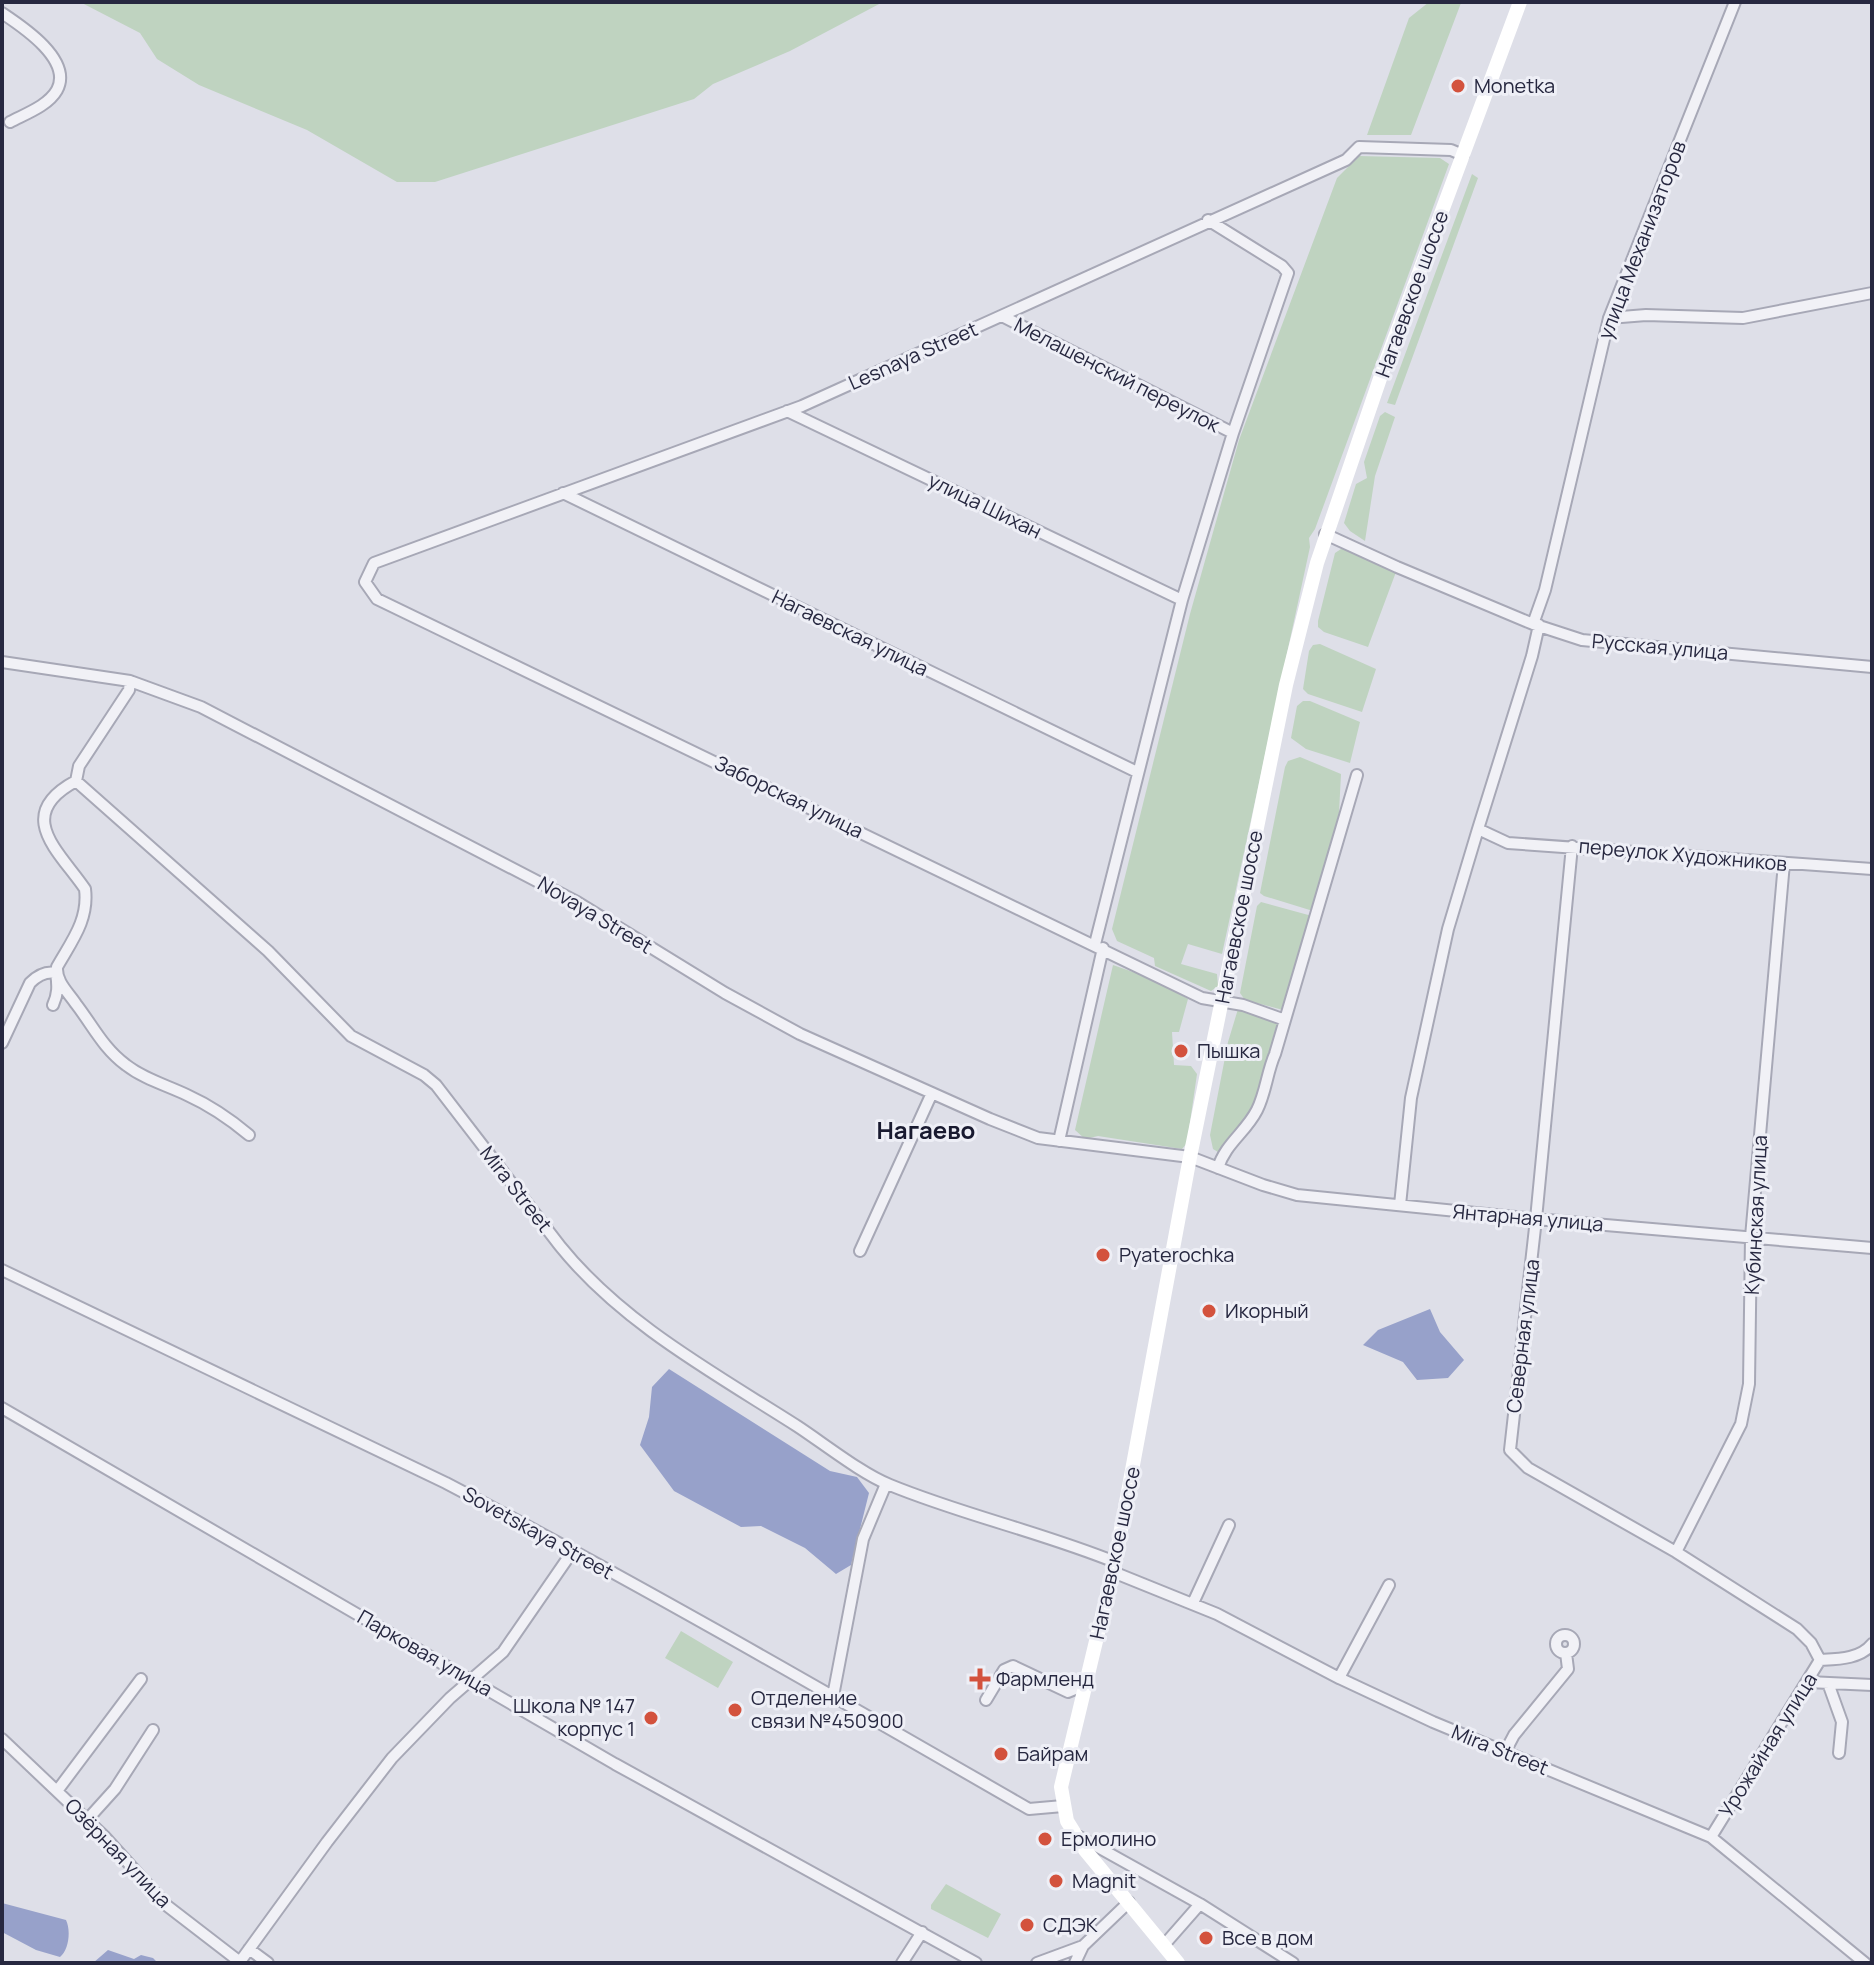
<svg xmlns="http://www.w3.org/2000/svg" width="1874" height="1965" font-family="Manrope,sans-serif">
<rect width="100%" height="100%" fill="#dedfe8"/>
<path fill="#bfd3c0" d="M80,2H883L790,51L713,84L694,99L435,182H397L307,130L199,85L157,59L140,33Z
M1429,2L1461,3L1411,135H1367L1409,18Z
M1359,156L1440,158L1449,164L1315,529L1309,538L1310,547L1222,954L1188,944L1181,964L1217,974L1218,986L1211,991L1155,966L1154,958L1117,941L1112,929L1190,614L1239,440L1337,178Z
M1472,174L1478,178L1395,405L1387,403Z
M1385,412L1395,417L1375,476L1365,541L1350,531L1344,523L1356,484L1367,478L1364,462L1380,416Z
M1344,547L1396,572L1368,647L1324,632L1318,627V621L1335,553Z
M1320,644L1376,669L1362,712L1308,694L1303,689L1309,651L1313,645Z
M1303,701H1310L1360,722L1350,763L1306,749L1291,738L1297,706Z
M1300,757L1341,774L1339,813L1313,911L1264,896L1260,893L1285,767L1288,761Z
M1261,902L1312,916L1283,1010L1245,1000L1240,993L1257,906Z
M1113,965L1156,980L1188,999L1179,1032H1172L1174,1065L1191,1066L1197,1074L1187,1143L1182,1149L1098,1136L1085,1139L1075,1130Z
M1238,1009L1280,1023C1270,1056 1262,1102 1240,1129C1234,1137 1225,1145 1218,1152L1213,1149L1210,1135L1228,1042Z
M681,1631L733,1662L718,1688L665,1658Z
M946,1884L1001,1914L988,1938L931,1909V1905Z"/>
<path fill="#97a1ca" d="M1430,1309L1440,1332L1464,1360L1448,1378L1417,1380L1403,1362L1363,1345L1378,1330Z
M669,1369L830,1471L857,1477L869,1493L851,1565L836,1574L805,1548L761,1526L741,1527L674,1491L640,1445L649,1417L652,1387Z
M2,1903L66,1920C71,1930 69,1950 60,1957L36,1950L2,1932Z
M108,1950L134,1959L141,1955L153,1958L158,1963H93Z"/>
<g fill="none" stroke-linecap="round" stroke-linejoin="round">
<defs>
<path id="street" d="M2,13C23,27 73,60 57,90C48,106 25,114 10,122
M1002,316L1233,433
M1609,318L1646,315L1743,318L1872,293
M787,411L1182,600
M563,493L1137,772
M1325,534L1397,567L1533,624L1582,640L1872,667
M1533,624L1545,590L1609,318L1735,2
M1539,625L1532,656L1478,829L1508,843L1872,869
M2,662L130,681L201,707L577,902L725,993L800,1034L990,1119L1038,1138L1190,1157L1263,1185L1297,1195L1536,1219L1872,1248
M130,681L129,690L79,766L76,781L268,951L351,1036L424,1075L436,1085L560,1246C622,1323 714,1373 797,1426C823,1443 862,1474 890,1485C963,1515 1041,1532 1115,1562
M76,781C12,815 60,852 85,889C89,920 71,942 57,967C56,982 68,992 76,1004C93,1026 103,1048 126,1065C144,1079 166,1085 187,1095C209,1105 230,1119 249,1135
M1572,846L1536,1219L1510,1450L1528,1468L1676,1552L1797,1629L1811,1643L1820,1660
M1095,944L1182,600L1233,433L1288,273L1282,266L1208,220
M1285,1020L1243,1005L1202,998L377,599L365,582L374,563L802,406L1346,160L1359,147L1451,150L1463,155
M2,1043L30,983C38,975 46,971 56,973C58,986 58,994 53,1005
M1059,1141L1103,948
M1218,1168C1225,1144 1246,1132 1257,1110C1266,1092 1267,1072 1275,1054L1357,775
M1400,1205L1411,1098L1448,929L1478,829
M860,1251L932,1093
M2,1270L446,1483C643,1586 836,1698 1029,1809L1063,1806
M2,1408L615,1764L976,1963
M1676,1552L1741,1424L1749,1384L1751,1237L1784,863
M1113,1572L1217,1614L1339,1678L1433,1722L1711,1837L1865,1963
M1193,1603L1229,1525
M1556 1644a9 9 0 1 1 18 0a9 9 0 1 1-18 0Z
M1339,1678L1389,1585
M1808,1682L1872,1685
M1828,1683L1842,1722L1839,1753
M833,1696L863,1539L886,1484
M986,1700L1004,1670L1013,1666L1068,1692L1085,1685
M2,1739L104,1836L166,1905L240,1962
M1505,1752L1514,1735L1568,1669L1566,1653
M57,1791L141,1679
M87,1820L115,1789L153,1730
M1078,1836L1200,1904L1293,1963
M1711,1837L1820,1660C1838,1659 1860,1659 1872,1644
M1164,1945L1200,1904
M249,1949L268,1963
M239,1963L327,1842L392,1758L450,1698L503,1652L572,1552
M902,1963L922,1932
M1037,1963L1083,1946L1129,1902
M1075,1963L1083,1946"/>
</defs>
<use href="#street" stroke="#a7a8b6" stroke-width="14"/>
<use href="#street" stroke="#f1f1f6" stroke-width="10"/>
<path stroke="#fff" stroke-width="14" d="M1178,1963L1085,1850L1067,1821L1061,1787L1115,1562L1190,1157L1286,685L1317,563L1386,361L1520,2"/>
</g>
<g fill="#d3523d" stroke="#eeeff6" stroke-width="3">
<circle cx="1458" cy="86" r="8"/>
<circle cx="1181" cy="1051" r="8"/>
<circle cx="1103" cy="1255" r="8"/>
<circle cx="1209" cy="1311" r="8"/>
<path d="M976 1667h8v8h8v8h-8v8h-8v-8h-8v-8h8z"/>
<circle cx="735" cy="1710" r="8"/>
<circle cx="651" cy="1718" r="8"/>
<circle cx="1001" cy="1754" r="8"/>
<circle cx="1045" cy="1839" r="8"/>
<circle cx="1056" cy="1881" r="8"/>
<circle cx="1027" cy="1925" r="8"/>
<circle cx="1206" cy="1938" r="8"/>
</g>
<g text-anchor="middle" stroke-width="6" stroke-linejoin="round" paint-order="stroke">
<g font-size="20" fill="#272840" stroke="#eeeff6" text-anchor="start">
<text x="1474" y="93">Monetka</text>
<text x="1197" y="1058">Пышка</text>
<text x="1119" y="1262">Pyaterochka</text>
<text x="1225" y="1318">Икорный</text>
<text x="996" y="1686">Фармленд</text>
<text x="751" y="1705">Отделение<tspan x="751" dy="23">связи №450900</tspan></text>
<text x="635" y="1713" text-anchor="end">Школа № 147<tspan x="635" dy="23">корпус 1</tspan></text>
<text x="1017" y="1761">Байрам</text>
<text x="1061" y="1846">Ермолино</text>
<text x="1072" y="1888">Magnit</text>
<text x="1043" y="1932">СДЭК</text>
<text x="1222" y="1945">Все в дом</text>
</g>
<g font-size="20" fill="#272840" stroke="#eeeff6">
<text transform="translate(1642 240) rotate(-69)" y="7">улица Механизаторов</text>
<text transform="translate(1412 294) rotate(-70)" y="7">Нагаевское шоссе</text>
<text transform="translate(913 356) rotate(-24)" y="7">Lesnaya Street</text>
<text transform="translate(1117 375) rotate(27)" y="7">Мелашенский переулок</text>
<text transform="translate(985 506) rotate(26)" y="7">улица Шихан</text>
<text transform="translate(850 633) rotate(26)" y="7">Нагаевская улица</text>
<text transform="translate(1660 647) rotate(5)" y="7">Русская улица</text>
<text transform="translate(789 797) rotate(26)" y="7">Заборская улица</text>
<text transform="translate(1683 855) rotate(5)" y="7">переулок Художников</text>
<text transform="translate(595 915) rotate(31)" y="7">Novaya Street</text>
<text transform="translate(1239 917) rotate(-79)" y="7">Нагаевское шоссе</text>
<text transform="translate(516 1189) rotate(52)" y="7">Mira Street</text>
<text transform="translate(1756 1215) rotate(-87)" y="7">Кубинская улица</text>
<text transform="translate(1528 1218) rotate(5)" y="7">Янтарная улица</text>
<text transform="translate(1523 1336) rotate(-83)" y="7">Северная улица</text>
<text transform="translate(538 1533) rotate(29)" y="7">Sovetskaya Street</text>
<text transform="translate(1115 1553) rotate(-78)" y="7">Нагаевское шоссе</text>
<text transform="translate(425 1653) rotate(30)" y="7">Парковая улица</text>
<text transform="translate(1768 1745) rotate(-58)" y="7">Урожайная улица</text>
<text transform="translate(1500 1750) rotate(22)" y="7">Mira Street</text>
<text transform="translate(118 1853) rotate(46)" y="7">Озёрная улица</text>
</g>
<g font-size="24" font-weight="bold" fill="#191a30" stroke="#eeeff6">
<text x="926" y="1139">Нагаево</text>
</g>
</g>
<rect width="1874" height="1965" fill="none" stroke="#272840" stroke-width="8"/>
</svg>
